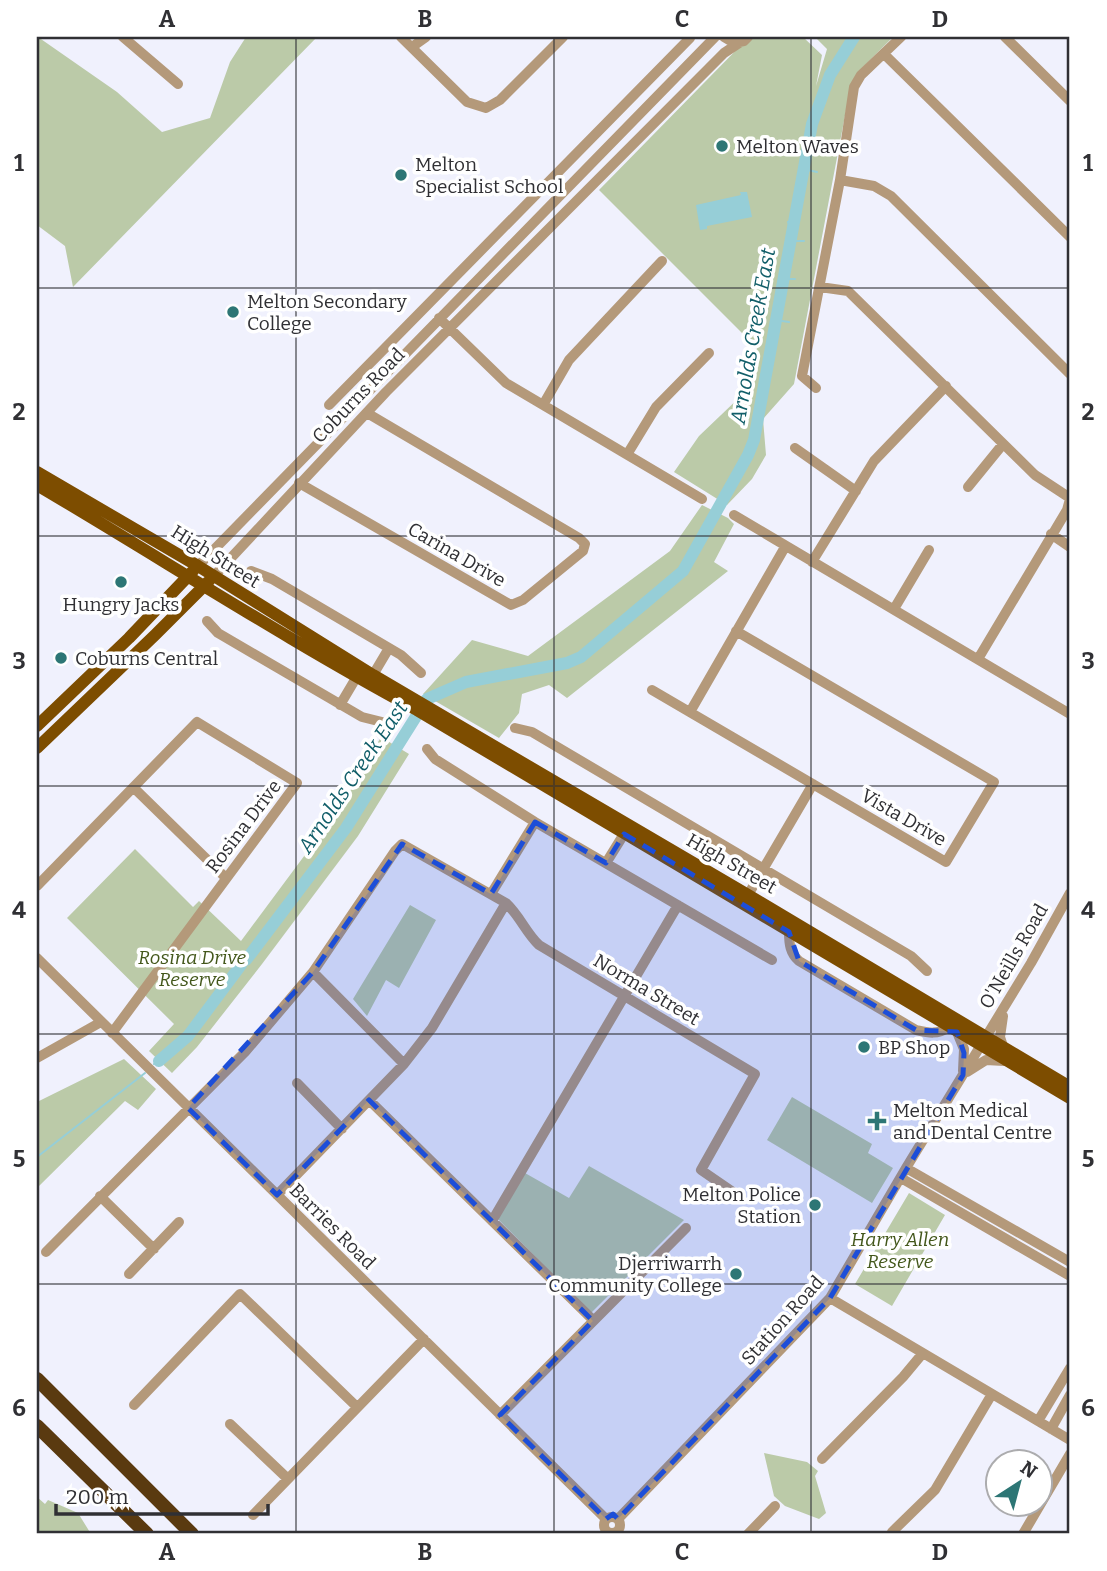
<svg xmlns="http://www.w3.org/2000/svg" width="1107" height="1571" font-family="Bitter,serif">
<rect width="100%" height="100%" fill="#f0f1fd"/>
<path fill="#bbcaa8" d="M38,37L117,92L162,132L210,118L230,62L246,37H317L73,287L65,246L37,225Z
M749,37H803L822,55L816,86L827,49L815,37H893L858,72L851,84L794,384L763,419L766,455L752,479L727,505L674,472L699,436L743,394L757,348L599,190Z
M702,505L728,518L734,524L714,562L728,571L567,698L549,685L522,694L519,713L499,738L423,694L472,640L528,656L670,551Z
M381,737L409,754L358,836L262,964L197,1047L172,1073L149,1051L174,1024L67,918L135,849L193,907L199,901L241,941L342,805Z
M410,905L436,920L399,988L386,980L367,1016L353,999Z
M124,1059L156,1089L138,1110L125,1101L37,1188V1102Z
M792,1097L872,1144L868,1153L893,1168L872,1203L767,1140Z
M589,1166L684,1220L591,1313L498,1219L525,1173L569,1198Z
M909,1193L945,1215L892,1306L855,1284Z
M764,1453L807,1462L818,1471L815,1476L826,1513L819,1519L785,1506L774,1496Z
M37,1497L45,1504L48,1500L78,1513L91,1534H37Z"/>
<path fill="#96ced7" d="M740,192H747L752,217L707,226V229L700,230L696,205L741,195Z"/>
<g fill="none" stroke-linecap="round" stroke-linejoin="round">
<path stroke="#96ced7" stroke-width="2" d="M803,169L817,172
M788,222L792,230
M790,241H804
M783,279H795
M775,320L789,322
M154,1064L159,1061
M37,1157L145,1073"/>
<path stroke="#96ced7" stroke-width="12" d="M246,960L346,828L427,699L466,682L567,663L581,657L683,571L748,455L754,440L812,124L830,75L854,37
M159,1061L188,1036L241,965"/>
<path stroke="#b4997a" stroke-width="10" d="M123,37L178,84
M401,37L467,102L486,108L500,100L563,37
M724,37L734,43L744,41L748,37
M1005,37L1070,101
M412,47L426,37
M884,54L1070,237
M840,180L874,186L891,196L1070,374
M820,287L848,291L1035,475L1070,498
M439,318L506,383L702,499
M816,388L802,376L840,180L854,87L861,75L901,37
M329,405L690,38
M543,405L569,360L662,261
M795,448L856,491
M628,453L656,407L709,353
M299,483L511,605L523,600L583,551L585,544L579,538L367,413
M968,487L1003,444
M734,515L1070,714
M1051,534L1070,547
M812,562L874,461L946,386
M198,566L715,37
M251,571L272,579L401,655L421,673
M214,576L386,392L724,53L739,43
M894,609L929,550
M207,621L218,633L362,717L382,722
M978,659L1067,510L1070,499
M373,675L389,648
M652,690L946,862L994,782L736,631
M340,705L356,678
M690,712L785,547
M515,728L532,732L911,956L927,971
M427,749L435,759L535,822L772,960
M134,788L226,878
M606,863L624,834
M37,886L197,722L297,783L112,1033
M491,894L535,822
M748,895L813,784
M789,932C789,944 790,953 799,961L916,1030C929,1033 937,1035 949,1027
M37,958L606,1519
M313,972L404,1064
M957,1032L964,1049L963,1071
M1003,1046L1000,1037L1003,1016
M37,1058L101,1022
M967,1072L986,1060L1004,1061
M297,1083L342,1129
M369,1100L593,1320
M906,1168L1070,1262
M901,1178L1070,1276
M277,1195L404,1064L432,1028L506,903
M100,1196L154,1249
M492,1221L678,905
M46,1252L245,1052L313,972L395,851L402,844L506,903C520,916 526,933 539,945L755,1074L701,1170L736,1194
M129,1274L179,1222
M830,1298L1070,1440
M134,1405L240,1294L357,1407
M500,1415L686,1228
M1038,1421L1070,1368
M230,1424L288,1479
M1051,1429L1070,1395
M822,1459L903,1377L923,1353
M253,1515L424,1339
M604 1525a8 8 0 1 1 16 0a8 8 0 1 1-16 0Z
M618,1519L830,1298L906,1168L1031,963L1070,893
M892,1532L935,1490L992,1394
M748,1534L775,1506
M1023,1534L1070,1454"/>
<path stroke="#7d4d00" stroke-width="12" d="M37,472L198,566L373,675L748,895L1070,1087
M37,485C164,560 287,640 417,710L1070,1098
M37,726L129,638L193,571
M37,748L155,635L209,581"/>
<path stroke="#5a3a10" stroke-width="14" d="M37,1379L192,1534
M37,1426L147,1534"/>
</g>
<path fill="#1d4ed8" fill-opacity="0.2" stroke="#1d4ed8" stroke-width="5" stroke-dasharray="14 9" stroke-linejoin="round" d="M535,822L606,863L624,834L789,932L799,961L916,1030L957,1032L964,1053L963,1075L830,1298L618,1519L613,1514L606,1519L500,1415L593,1321L369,1100L277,1195L188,1108L313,972L402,844L491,894Z"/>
<path fill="none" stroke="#303034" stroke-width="2" stroke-opacity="0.55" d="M296,37V1534M554,37V1534M811,37V1534M37,288H1070M37,536H1070M37,786H1070M37,1034H1070M37,1284H1070"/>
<g fill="#2d7675" stroke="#fff" stroke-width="2.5">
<circle cx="722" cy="146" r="7"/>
<circle cx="401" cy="175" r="7"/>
<circle cx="233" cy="312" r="7"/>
<circle cx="121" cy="582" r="7"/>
<circle cx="61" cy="658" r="7"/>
<circle cx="864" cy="1047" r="7"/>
<path d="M873.5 1110.5h7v7h7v7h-7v7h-7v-7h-7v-7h7z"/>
<circle cx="815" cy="1205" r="7"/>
<circle cx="736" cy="1274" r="7"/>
</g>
<g text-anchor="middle" stroke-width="7" stroke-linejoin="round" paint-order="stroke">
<g font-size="19" fill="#303034" stroke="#fff" text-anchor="start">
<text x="736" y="153">Melton Waves</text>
<text x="415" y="171">Melton<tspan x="415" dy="22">Specialist School</tspan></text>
<text x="247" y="308">Melton Secondary<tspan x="247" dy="22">College</tspan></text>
<text x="121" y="611" text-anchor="middle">Hungry Jacks</text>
<text x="75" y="665">Coburns Central</text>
<text x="878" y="1054">BP Shop</text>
<text x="893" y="1117">Melton Medical<tspan x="893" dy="22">and Dental Centre</tspan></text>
<text x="801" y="1201" text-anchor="end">Melton Police<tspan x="801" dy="22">Station</tspan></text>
<text x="722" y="1270" text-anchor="end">Djerriwarrh<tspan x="722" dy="22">Community College</tspan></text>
</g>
<g font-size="19" fill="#303034" stroke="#fff">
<text transform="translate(358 395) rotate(-46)" y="7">Coburns Road</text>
<text transform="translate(457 554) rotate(30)" y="7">Carina Drive</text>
<text transform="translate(216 556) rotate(32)" y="7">High Street</text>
<text transform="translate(904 817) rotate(30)" y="7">Vista Drive</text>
<text transform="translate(243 826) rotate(-53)" y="7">Rosina Drive</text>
<text transform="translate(732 863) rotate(30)" y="7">High Street</text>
<text transform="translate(1013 956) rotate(-60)" y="7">O'Neills Road</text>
<text transform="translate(647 989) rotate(31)" y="7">Norma Street</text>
<text transform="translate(333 1226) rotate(45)" y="7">Barries Road</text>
<text transform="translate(782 1320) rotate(-48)" y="7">Station Road</text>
</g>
<g font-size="19" font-style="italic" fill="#43571b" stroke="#fff">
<text x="192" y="964">Rosina Drive<tspan x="192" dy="22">Reserve</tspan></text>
<text x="900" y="1246">Harry Allen<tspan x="900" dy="22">Reserve</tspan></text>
</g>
<g font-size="21" font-style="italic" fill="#115e69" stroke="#fff">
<text transform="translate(753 336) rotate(-80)" y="7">Arnolds Creek East</text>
<text transform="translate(353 777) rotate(-56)" y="7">Arnolds Creek East</text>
</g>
</g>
<rect width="1107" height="1571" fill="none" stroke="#ffffff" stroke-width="77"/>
<g transform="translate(1019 1483) rotate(36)"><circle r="33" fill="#ffffff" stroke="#acacae" stroke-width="2"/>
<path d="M0-5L12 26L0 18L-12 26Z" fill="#2d7675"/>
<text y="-10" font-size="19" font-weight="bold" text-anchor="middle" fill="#303034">N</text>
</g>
<path d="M56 1504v10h212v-10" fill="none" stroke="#303034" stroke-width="3.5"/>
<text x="66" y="1504" font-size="21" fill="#303034" stroke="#ffffff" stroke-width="5" paint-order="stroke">200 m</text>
<rect x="38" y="38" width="1030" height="1494" fill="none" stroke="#303034" stroke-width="2.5"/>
<g font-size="23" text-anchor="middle" font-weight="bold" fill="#303034">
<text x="167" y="27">A</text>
<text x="425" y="27">B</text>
<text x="682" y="27">C</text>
<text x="940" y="27">D</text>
<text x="19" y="171">1</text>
<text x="1088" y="171">1</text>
<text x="19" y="420">2</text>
<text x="1088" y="420">2</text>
<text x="19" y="669">3</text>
<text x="1088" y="669">3</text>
<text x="19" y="918">4</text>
<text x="1088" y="918">4</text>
<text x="19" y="1167">5</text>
<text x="1088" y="1167">5</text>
<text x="19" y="1416">6</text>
<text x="1088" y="1416">6</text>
<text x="167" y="1560">A</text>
<text x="425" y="1560">B</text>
<text x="682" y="1560">C</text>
<text x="940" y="1560">D</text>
</g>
</svg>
